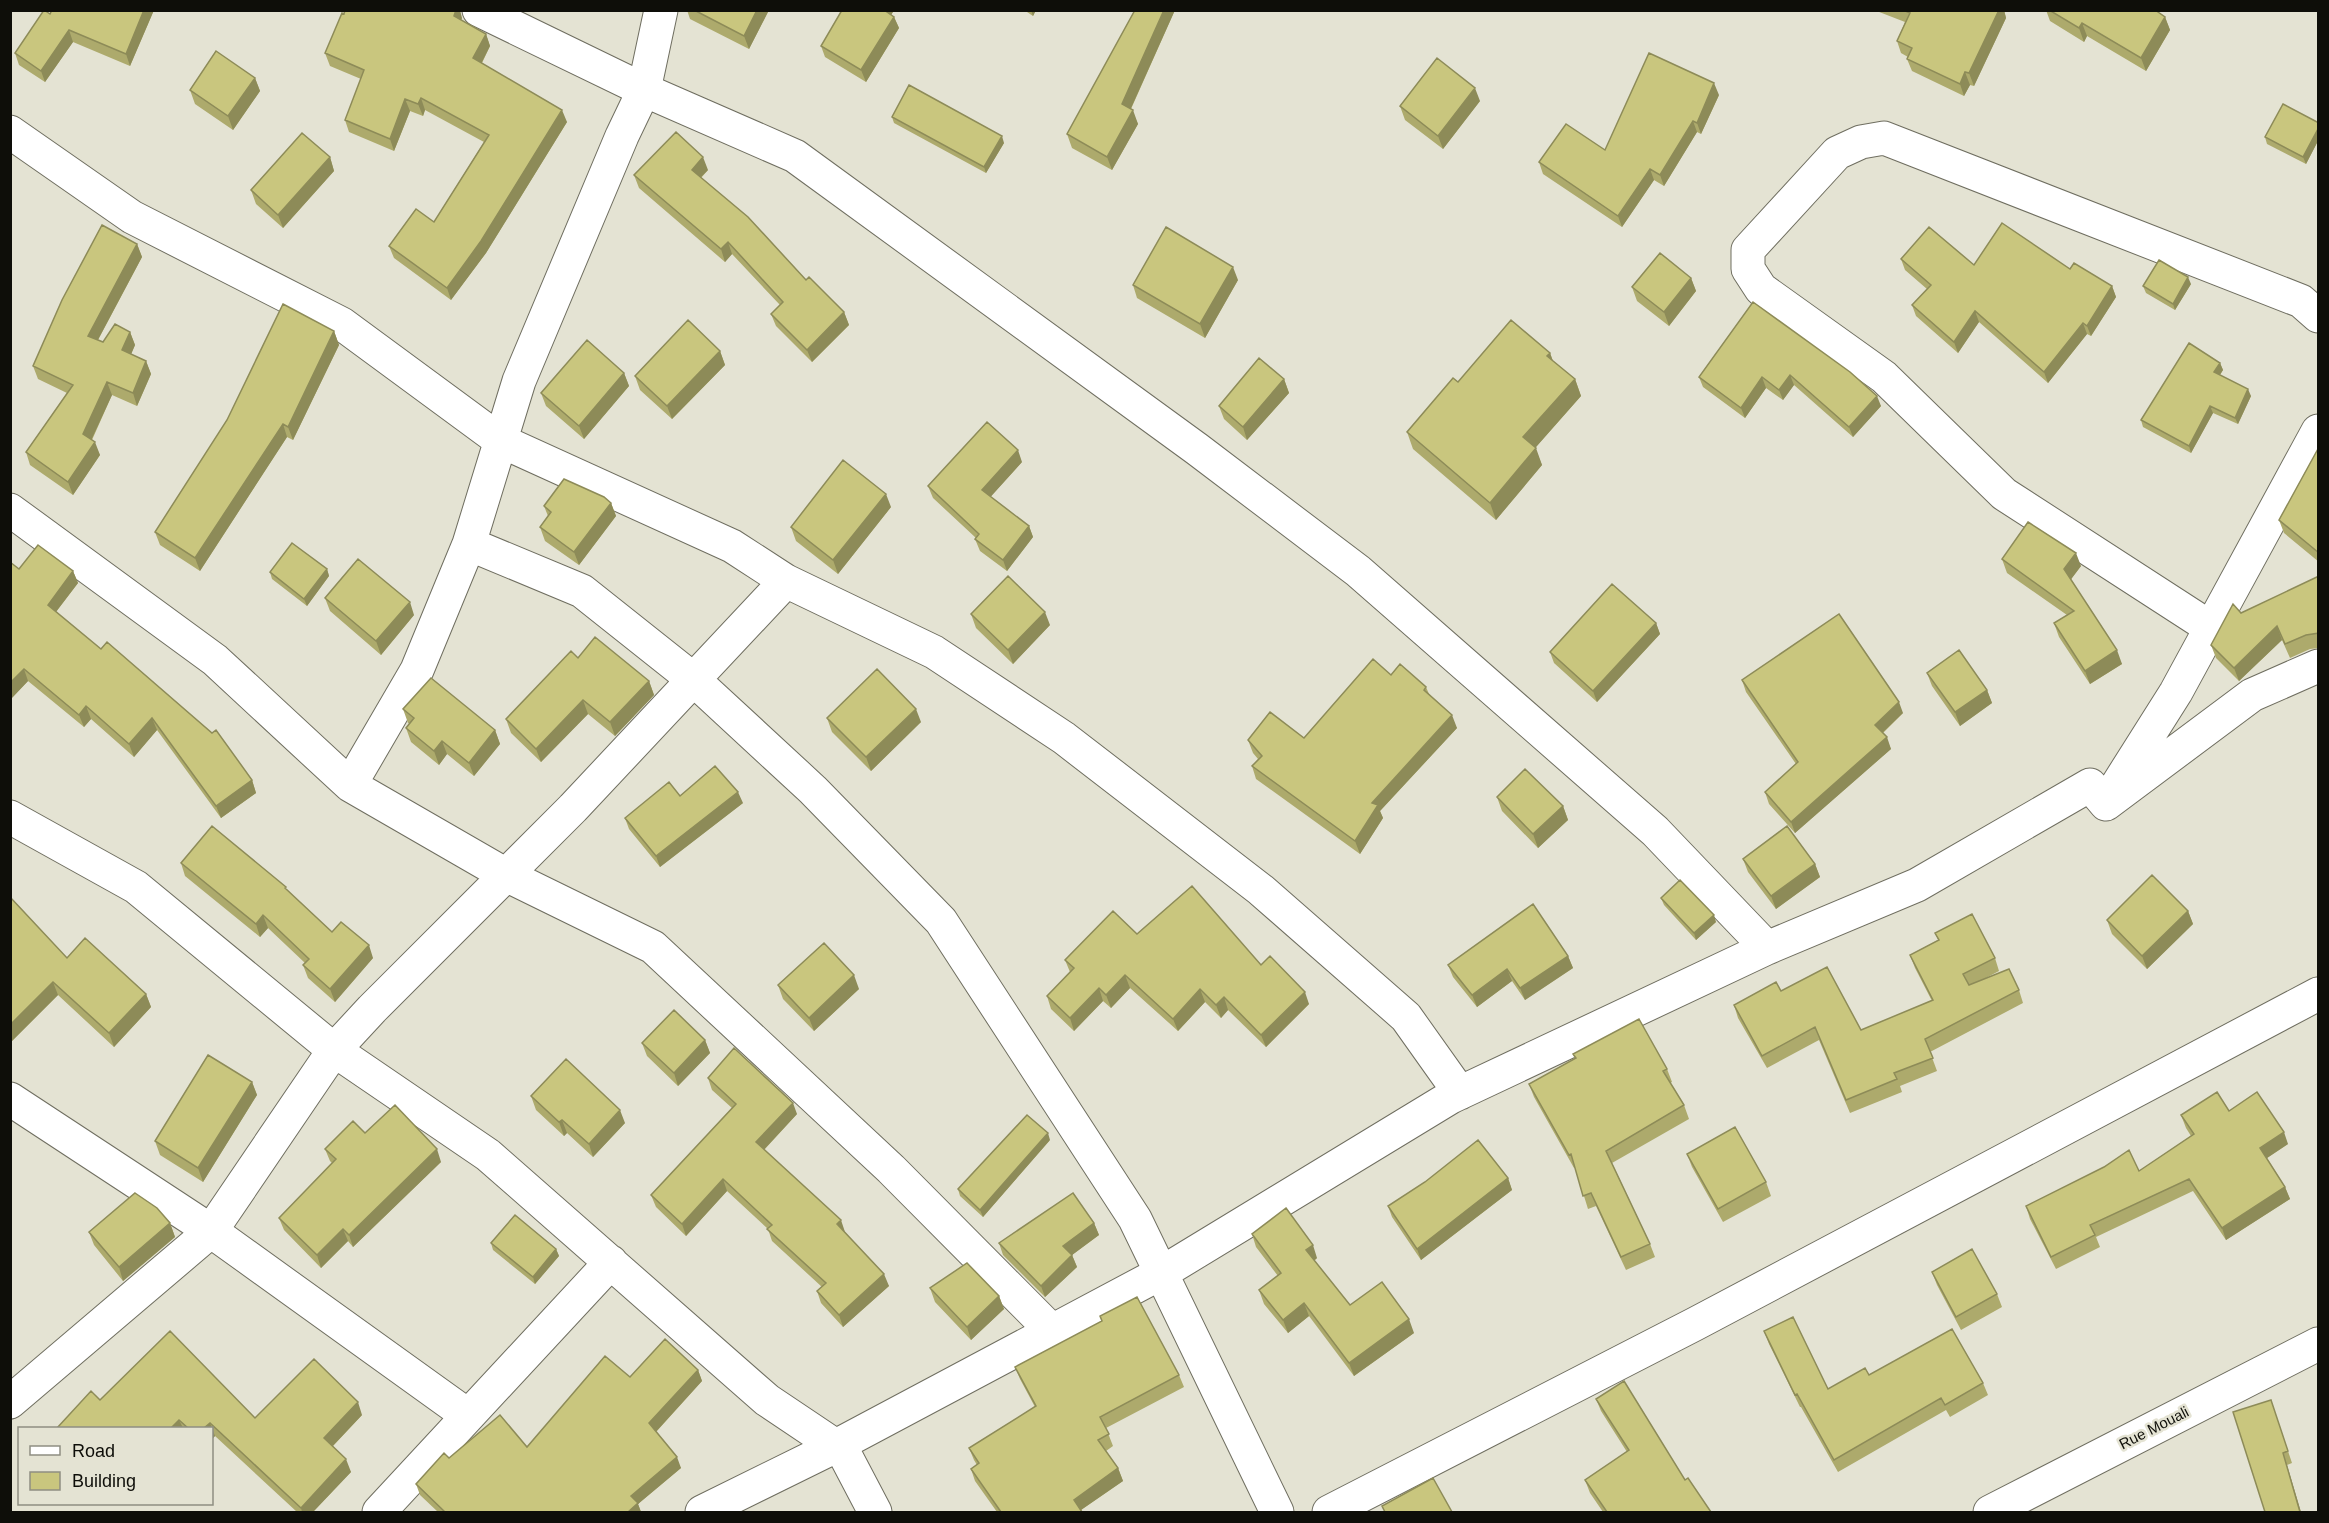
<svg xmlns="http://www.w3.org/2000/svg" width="2329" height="1523" font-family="Arial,sans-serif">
<rect width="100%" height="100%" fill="#e4e3d3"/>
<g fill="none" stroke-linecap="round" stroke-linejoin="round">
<defs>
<path id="street" d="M479,10L644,90L795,156L1197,449L1358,571L1655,831L1767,948
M10,132L132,217L342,324L501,441L732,546L786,581L934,652L1064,738L1261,890L1406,1017L1460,1093
M10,510L215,660L350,785L506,875L653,947L891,1169L1052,1331
M469,544L582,591L694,680L813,790L941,921L1135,1219L1277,1512
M2211,628L2004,494L1884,377L1761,289L1748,269V250L1837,153L1861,142L1884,138L2301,301L2318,316
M350,785L417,670L469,544L519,381L622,136L644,90L661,10
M2116,787L2176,692L2318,431
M10,817L136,887L334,1050L488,1155L767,1400L843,1451L875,1512
M10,1099L211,1231L467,1415
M10,1402L211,1231L334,1050L372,1009L573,808L786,581
M379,1512L611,1262
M702,1512L836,1446L1163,1272L1451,1097L1767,948L1917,885L2090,785L2106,804L2252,695L2318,666
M1329,1512L1695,1324L2318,994
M1990,1512L2318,1344"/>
</defs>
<use href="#street" stroke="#6f6e60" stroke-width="35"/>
<use href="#street" stroke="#fff" stroke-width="33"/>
</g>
<path fill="#adaa6c" d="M154,10L130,66L73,42L45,82L19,65L15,53L50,14Z
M687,10H769L749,49L690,19Z
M894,10L891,15L894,17L899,28L866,82L825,57L821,46Z
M1024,10H1036L1033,16Z
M1175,10L1131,109L1138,124L1112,170L1072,148L1067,134Z
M1874,10H2004L2006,18L1974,86L1970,85L1964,96L1912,71L1907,59L1908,57L1901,53L1897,41L1905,22Z
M2046,10H2155L2165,17L2170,30L2146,71L2087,36L2084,42L2050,21Z
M344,14L462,18L461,20L486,34L490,46L482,63L567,122L486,253L451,300L394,258L389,246L434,222L484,142L425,110L423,116L410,111L394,151L349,132L345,120L361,79L330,66L325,53Z
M255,78L260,91L233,130L195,104L190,90Z
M1719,95L1701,134L1697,132L1664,186L1654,180L1622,227L1543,174L1539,162L1605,150Z
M1480,101L1443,149L1405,120L1400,106Z
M892,117L1004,143L986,173L894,123Z
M2319,123V139L2306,164L2267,144L2265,137Z
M330,157L334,171L283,228L256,204L251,190Z
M708,170L701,178L806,280L844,312L849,325L812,362L776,326L771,314L780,305L732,254L725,262L639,188L634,175Z
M137,244L142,257L98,340L103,342L130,332L135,345L131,354L146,361L151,374L137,406L112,395L92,440L100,455L73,495L30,465L26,452L67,393L38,379L33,366Z
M1901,259L1974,265L2070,269L2112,286L2116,297L2091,336L2087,334L2048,383L1979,322L1958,353L1916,316L1912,305L1927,289L1905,270Z
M1691,278L1696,291L1669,326L1637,301L1632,287Z
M1238,280L1205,338L1137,298L1133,285Z
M2191,284L2175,310L2146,293L2143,286Z
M1753,302L1881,406L1853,437L1794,385L1783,400L1766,388L1745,418L1703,387L1699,377Z
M334,331L339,345L293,440L287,437L200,571L160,545L155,532Z
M720,351L725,365L672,419L640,390L635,376Z
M1550,353L1553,361L1575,379L1581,396L1535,448L1542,465L1496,520L1413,449L1407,432L1458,382Z
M2220,363L2223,370L2220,375L2251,396L2238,424L2213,413L2191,453L2143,427L2141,420Z
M624,373L629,386L584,439L546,406L541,393Z
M1284,379L1289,393L1247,440L1224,419L1219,406Z
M2319,447V562L2284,533L2279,520Z
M1022,462L990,497L1029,526L1033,537L1007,571L980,551L975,539L976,538L933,498L928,486Z
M611,503L616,516L579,565L545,541L540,527L548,516L544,506Z
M891,507L838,574L796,541L791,527Z
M2002,559L2081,566L2071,579L2122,664L2090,684L2059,637L2054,623L2067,615L2007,573Z
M19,569L73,571L78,583L56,612L252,780L256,793L221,818L157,730L134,757L91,719L84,727L28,681L10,700Z
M327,569L329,576L307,606L272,579L270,572Z
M2319,576V648L2310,649L2290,658L2282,640L2239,681L2216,658L2211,645L2241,613Z
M325,598L414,615L381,655L330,611Z
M971,614L1050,625L1013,664L976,628Z
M1656,623L1660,634L1597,702L1554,663L1550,652Z
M578,658L649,681L654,695L615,736L588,714L541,762L511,733L506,719Z
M1927,673L1987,690L1992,703L1960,726L1932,686Z
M1391,675L1426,687L1429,694L1457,728L1380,811L1383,818L1360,854L1256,779L1252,766L1258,759L1253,753L1248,740L1304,738Z
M1742,680L1903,713L1883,733L1891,749L1795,833L1769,804L1765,792L1796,764L1746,692Z
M403,709L495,730L500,744L474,776L447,754L439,765L411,742L406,728L410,724L408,723Z
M827,718L921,722L871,771L832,732Z
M680,796L743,803L660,867L629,829L625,818Z
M1497,797L1563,806L1568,820L1538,848L1502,811Z
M1743,859L1815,864L1820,877L1776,909L1748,872Z
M181,863L288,891L332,932L373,958L335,1002L308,978L303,965L305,963L268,928L260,937L185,876Z
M10,897L67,958L146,994L151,1007L114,1047L58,995L10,1043Z
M1661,898L1716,922L1696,940L1664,905Z
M2188,911L2193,924L2147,969L2112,934L2107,920Z
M1935,933L1995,958L1999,971L1982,980L2019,990L2023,1003L1930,1052L1937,1071L1900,1086L1902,1092L1850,1113L1819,1040L1767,1068L1738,1018L1734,1005L1781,991L1861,1030L1932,1001L1915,968L1910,955L1938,940Z
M1137,934L1261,965L1309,1004L1266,1047L1228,1010L1221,1018L1205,1002L1178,1031L1130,988L1111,1008L1103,1001L1074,1031L1051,1009L1047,996L1070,972L1065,960Z
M1568,956L1573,968L1525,1000L1512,981L1477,1007L1453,977L1448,965Z
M778,985L859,989L814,1031L783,999Z
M705,1040L710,1053L678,1086L647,1056L642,1043Z
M1573,1054L1667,1069L1672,1082L1670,1083L1684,1105L1689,1119L1612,1163L1650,1244L1655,1257L1626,1270L1596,1206L1588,1209L1575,1167L1574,1168L1534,1097L1529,1084L1575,1059Z
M708,1078L797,1114L764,1150L845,1232L889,1286L843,1327L821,1303L817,1291L822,1287L772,1241L768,1229L727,1191L686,1236L656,1207L651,1195L732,1108L712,1090Z
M252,1082L257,1095L203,1182L160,1155L155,1141Z
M531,1096L625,1123L593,1157L567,1133L564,1136L536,1110Z
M2229,1111L2288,1144L2267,1158L2285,1187L2290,1199L2226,1240L2193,1191L2096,1237L2100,1247L2056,1269L2030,1219L2026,1206L2104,1167L2139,1171L2191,1136L2186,1128L2181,1115Z
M365,1133L441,1162L353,1247L348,1241L321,1268L284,1230L279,1218L332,1163L330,1161L325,1149Z
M1050,1140L983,1217L960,1196L958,1189Z
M1687,1154L1766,1182L1771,1196L1723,1222L1692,1167Z
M1508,1178L1512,1190L1421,1260L1392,1217L1388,1206Z
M170,1223L175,1237L123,1281L94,1245L89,1232Z
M1094,1223L1099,1235L1072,1255L1077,1267L1045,1297L1003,1255L999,1243Z
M1252,1234L1317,1258L1314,1261L1350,1305L1414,1333L1354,1376L1309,1316L1288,1333L1264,1304L1259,1290L1278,1276L1256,1247Z
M491,1243L556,1249L559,1256L535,1284L493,1250Z
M1932,1272L1997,1294L2002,1307L1961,1330L1937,1285Z
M930,1288L999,1296L1004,1309L971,1340L935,1302Z
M1100,1316L1179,1375L1184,1387L1106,1428L1113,1446L1106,1451L1118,1468L1123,1481L1081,1510L1082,1512H997L975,1481L971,1469L977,1465L974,1460L969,1448L1035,1407L1020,1379L1015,1367L1102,1321Z
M1764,1331L1828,1389L1869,1375L1983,1383L1988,1395L1950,1417L1946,1410L1838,1472L1801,1407H1800L1769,1344Z
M698,1370L702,1381L656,1432L681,1468L638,1504L641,1512H438L420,1495L416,1484L449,1458L527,1447L630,1377Z
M1596,1399L1685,1480L1711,1512H1603L1590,1493L1585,1480L1627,1452L1601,1411Z
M100,1400L255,1418L362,1415L333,1446L351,1472L313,1512H297L215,1436L212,1439V1428H57Z
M2271,1400L2292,1463L2287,1465L2260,1492Z"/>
<path fill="#8d8b58" d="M144,10H154L130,66L126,54Z
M456,10H460L462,18L458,28L454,16Z
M757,10H769L749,49L744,36Z
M884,10H894L888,21Z
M1031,10H1036L1033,16Z
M1164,10H1175L1127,117L1122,104Z
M1999,10H2004L2006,18L1974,86L1969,73Z
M894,17L899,28L866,82L861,70Z
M2165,17L2170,30L2146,71L2141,58Z
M2082,23L2087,36L2084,42L2079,28Z
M69,30L73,42L45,82L41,71Z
M486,34L490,46L478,70L473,58Z
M1965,72L1970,85L1964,96L1960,84Z
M255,78L260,91L233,130L228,116Z
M1714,83L1719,95L1701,134L1697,123Z
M1475,88L1480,101L1443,149L1438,136Z
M421,98L425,110L423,116L418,104Z
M405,99L410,111L394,151L390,139Z
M562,110L567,122L486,253L451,300L447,288Z
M1133,110L1138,124L1112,170L1107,157Z
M1693,121L1697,132L1664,186L1660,175Z
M2319,127V139L2306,164L2303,157Z
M1002,136L1004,143L986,173L984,167Z
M330,157L334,171L283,228L278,215Z
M703,157L708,170L696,182L692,170Z
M1650,169L1654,180L1622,227L1618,216Z
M728,242L732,254L725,262L721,249Z
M137,244L142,257L93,349L88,336Z
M1233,267L1238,280L1205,338L1200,324Z
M2188,277L2191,284L2175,310L2173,304Z
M1691,278L1696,291L1669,326L1664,312Z
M2112,286L2116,297L2091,336L2087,326Z
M1975,311L1979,322L1958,353L1954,342Z
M844,312L849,325L812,362L807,350Z
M2083,323L2087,334L2048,383L2044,372Z
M334,331L339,345L293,440L288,427Z
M130,332L135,345L127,364L122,350Z
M720,351L725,365L672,419L667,406Z
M1550,353L1556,370L1547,356Z
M146,361L151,374L137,406L133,393Z
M2220,363L2223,370L2217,379L2214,372Z
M624,373L629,386L584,439L579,426Z
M1790,375L1794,385L1783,400L1779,390Z
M1762,377L1766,388L1745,418L1741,408Z
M1284,379L1289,393L1247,440L1243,427Z
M1575,379L1581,396L1529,455L1523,437Z
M107,382L112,395L88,447L83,434Z
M2248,389L2251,396L2238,424L2235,418Z
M1877,396L1881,406L1853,437L1849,427Z
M2210,406L2213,413L2191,453L2189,446Z
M283,424L287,437L200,571L195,558Z
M95,442L100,455L73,495L68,482Z
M1536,448L1542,465L1496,520L1490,503Z
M1018,450L1022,462L986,502L982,490Z
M886,494L891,507L838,574L833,560Z
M611,503L616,516L579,565L574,552Z
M1029,526L1033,537L1007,571L1003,560Z
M2076,553L2081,566L2069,582L2064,569Z
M327,569L329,576L307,606L304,599Z
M73,571L78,583L52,617L48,605Z
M410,602L414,615L381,655L376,641Z
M1045,612L1050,625L1013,664L1008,650Z
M1656,623L1660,634L1597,702L1593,691Z
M2277,626L2282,640L2239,681L2234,668Z
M2117,650L2122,664L2090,684L2085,671Z
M24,669L28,681L10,700V683Z
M649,681L654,695L615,736L610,722Z
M1987,690L1992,703L1960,726L1955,712Z
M583,700L588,714L541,762L536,749Z
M1899,702L1903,713L1879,736L1875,725Z
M86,706L91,719L84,727L79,715Z
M916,709L921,722L871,771L866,757Z
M1452,715L1457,728L1380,811L1383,818L1360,854L1355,841L1372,803Z
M152,718L157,730L134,757L129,744Z
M495,730L500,744L474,776L469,763Z
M1887,737L1891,749L1795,833L1791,822Z
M442,741L447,754L439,765L434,751Z
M252,780L256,793L221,818L216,806Z
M738,792L743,803L660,867L656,856Z
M1563,806L1568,820L1538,848L1533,834Z
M1815,864L1820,877L1776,909L1771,896Z
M2188,911L2193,924L2147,969L2142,956Z
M263,915L268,928L260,937L256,924Z
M1714,915L1716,922L1696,940L1694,933Z
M369,945L373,958L335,1002L330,989Z
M1568,956L1573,968L1525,1000L1520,988Z
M1507,969L1512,981L1477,1007L1472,995Z
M854,975L859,989L814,1031L809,1018Z
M1125,975L1130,988L1111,1008L1106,995Z
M53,982L58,995L10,1043V1025Z
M1099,988L1103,1001L1074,1031L1070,1018Z
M1200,989L1205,1002L1178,1031L1173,1019Z
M1305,992L1309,1004L1266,1047L1261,1035Z
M146,994L151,1007L114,1047L109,1033Z
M1224,997L1228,1010L1221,1018L1216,1005Z
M705,1040L710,1053L678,1086L674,1073Z
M252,1082L257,1095L203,1182L198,1168Z
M793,1103L797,1114L760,1154L756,1142Z
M620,1110L625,1123L593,1157L589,1144Z
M562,1120L567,1133L564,1136L559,1122Z
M2284,1132L2288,1144L2264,1160L2260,1148Z
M1048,1133L1050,1140L983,1217L980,1210Z
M437,1149L441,1162L353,1247L349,1235Z
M1508,1178L1512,1190L1421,1260L1417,1249Z
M723,1179L727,1191L686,1236L682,1224Z
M2285,1187L2290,1199L2226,1240L2222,1228Z
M841,1220L845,1232L841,1236L837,1224Z
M170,1223L175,1237L123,1281L119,1267Z
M1094,1223L1099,1235L1068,1258L1063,1246Z
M343,1229L348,1241L321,1268L317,1255Z
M1313,1245L1317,1258L1311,1263L1306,1250Z
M556,1249L559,1256L535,1284L533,1277Z
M1072,1255L1077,1267L1045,1297L1041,1286Z
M884,1274L889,1286L843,1327L839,1315Z
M999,1296L1004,1309L971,1340L967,1327Z
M1304,1303L1309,1316L1288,1333L1283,1320Z
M1409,1319L1414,1333L1354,1376L1349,1363Z
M698,1370L702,1381L653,1435L649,1423Z
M358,1402L362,1415L328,1451L324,1438Z
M179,1420L183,1428H171Z
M210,1423L215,1436L212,1439V1428H204Z
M2283,1453L2287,1465L2301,1512H2300Z
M677,1457L681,1468L638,1504L641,1512H628L631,1496Z
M346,1459L351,1472L313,1512H302L301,1508Z
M1118,1468L1123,1481L1078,1512L1074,1500Z"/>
<path fill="#c9c67e" stroke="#8d8b58" stroke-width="1.5" d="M44,10L50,14L52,10H144L126,54L69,30L41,71L15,53Z
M345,10H456L454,16L486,34L473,58L562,110L481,241L447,288L389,246L416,209L434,222L489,135L421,98L418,104L405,99L390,139L345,120L364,70L325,53L342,13L344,14Z
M694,10H757L744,36Z
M842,10H884L894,17L861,70L821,46Z
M1135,10H1164L1122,104L1133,110L1107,157L1067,134Z
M1903,10H1999L1969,73L1965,72L1960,84L1907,59L1912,48L1897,41L1910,13Z
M2049,10H2155L2165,17L2141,58L2082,23L2079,28Z
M216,51L255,78L228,116L190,90Z
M1649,53L1714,83L1697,123L1693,121L1660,175L1650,169L1618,216L1539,162L1566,124L1605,150Z
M1437,58L1475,88L1438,136L1400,106Z
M909,85L1002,136L984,167L892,117Z
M2283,104L2319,123V127L2303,157L2265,137Z
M676,132L703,157L692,170L748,217L806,280L809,277L844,312L807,350L771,314L783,302L728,242L721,249L634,175Z
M302,133L330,157L278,215L251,190Z
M2002,223L2070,269L2074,263L2112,286L2087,326L2083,323L2044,372L1975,311L1954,342L1912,305L1931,285L1901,259L1929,227L1974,265Z
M102,225L137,244L88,336L103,342L115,324L130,332L122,350L146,361L133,393L107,382L83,434L95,442L68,482L26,452L73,385L33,366L62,300Z
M1166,227L1233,267L1200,324L1133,285Z
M1660,253L1691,278L1664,312L1632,287Z
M2159,260L2188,277L2173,304L2143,286Z
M1753,302L1850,372L1877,396L1849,427L1790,375L1779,390L1762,377L1741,408L1699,377Z
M283,304L334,331L288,427L283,424L195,558L155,532L227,420Z
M688,320L720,351L667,406L635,376Z
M1511,320L1550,353L1547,356L1575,379L1523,437L1536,448L1490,503L1407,432L1453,378L1458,382Z
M587,340L624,373L579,426L541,393Z
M2189,343L2220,363L2214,372L2248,389L2235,418L2210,406L2189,446L2141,420Z
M1259,358L1284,379L1243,427L1219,406Z
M987,422L1018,450L982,490L1029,526L1003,560L975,539L979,534L928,486Z
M2319,447V553L2279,520Z
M843,460L886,494L833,560L791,527Z
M564,479L604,497L611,503L574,552L540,527L551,512L544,506Z
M2028,522L2076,553L2064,569L2117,650L2085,671L2054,623L2074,611L2002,559Z
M292,543L327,569L304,599L270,572Z
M38,545L73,571L48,605L101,649L107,642L212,733L216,730L252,780L216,806L152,718L129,744L86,706L79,715L24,669L10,683V562L19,569Z
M358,559L410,602L376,641L325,598Z
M1008,576L1045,612L1008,650L971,614Z
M2319,576V633L2306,635L2285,644L2277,626L2234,668L2211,645L2233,604L2241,613Z
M1612,584L1656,623L1593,691L1550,652Z
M1839,614L1899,702L1875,725L1887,737L1791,822L1765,792L1798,762L1742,680Z
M595,637L649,681L610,722L583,700L536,749L506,719L571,651L578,658Z
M1959,650L1987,690L1955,712L1927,673Z
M1373,659L1391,675L1400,664L1426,687L1424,690L1452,715L1372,803L1378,805L1355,841L1252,766L1262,756L1248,740L1270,712L1304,738Z
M877,669L916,709L866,757L827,718Z
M431,678L495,730L469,763L442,741L434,751L406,728L414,718L403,709Z
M715,766L738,792L656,856L625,818L669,782L680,796Z
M1525,769L1563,806L1533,834L1497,797Z
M212,826L286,887L285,888L332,932L341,922L369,945L330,989L303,965L309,959L263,915L256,924L181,863Z
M1787,826L1815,864L1771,896L1743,859Z
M2152,875L2188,911L2142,956L2107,920Z
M1680,880L1714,915L1694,933L1661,898Z
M1192,886L1261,965L1270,956L1305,992L1261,1035L1224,997L1216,1005L1200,989L1173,1019L1125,975L1106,995L1099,988L1070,1018L1047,996L1074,968L1065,960L1113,911L1137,934Z
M10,897L67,958L85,938L146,994L109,1033L53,982L10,1025Z
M1533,904L1568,956L1520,988L1507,969L1472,995L1448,965Z
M1972,914L1995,958L1963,974L1969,985L2009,969L2019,990L1925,1039L1933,1058L1894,1073L1897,1079L1846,1100L1815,1027L1762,1056L1734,1005L1776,982L1781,991L1827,967L1861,1030L1933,1000L1910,955L1939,940L1935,933Z
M824,943L854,975L809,1018L778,985Z
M674,1010L705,1040L674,1073L642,1043Z
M1639,1019L1667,1069L1663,1071L1684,1105L1606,1151L1650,1244L1621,1257L1591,1193L1583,1196L1571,1154L1569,1155L1529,1084L1576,1058L1573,1054Z
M734,1048L793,1103L756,1142L841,1220L837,1224L884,1274L839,1315L817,1291L826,1283L767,1229L772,1225L723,1179L682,1224L651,1195L736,1104L708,1078Z
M208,1055L252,1082L198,1168L155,1141Z
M566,1059L620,1110L589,1144L562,1120L559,1122L531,1096Z
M2217,1092L2229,1111L2257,1092L2284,1132L2260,1148L2285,1187L2222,1228L2189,1179L2090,1225L2095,1235L2051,1257L2026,1206L2104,1167L2129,1150L2139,1171L2194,1134L2181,1115Z
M395,1105L437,1149L349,1235L343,1229L317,1255L279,1218L336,1159L325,1149L353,1121L365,1133Z
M1027,1115L1048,1133L980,1210L958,1189Z
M1735,1127L1766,1182L1718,1209L1687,1154Z
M1478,1140L1508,1178L1417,1249L1388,1206L1425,1182Z
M135,1193L157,1208L170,1223L119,1267L89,1232Z
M1073,1193L1094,1223L1063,1246L1072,1255L1041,1286L999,1243Z
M1286,1208L1313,1245L1306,1250L1350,1305L1382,1282L1409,1319L1349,1363L1304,1303L1283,1320L1259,1290L1281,1273L1252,1234Z
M515,1215L556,1249L533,1277L491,1243Z
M1972,1249L1997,1294L1956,1317L1932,1272Z
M967,1263L999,1296L967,1327L930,1288Z
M1137,1297L1179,1375L1100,1417L1109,1434L1098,1440L1118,1468L1074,1500L1082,1512H1001L971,1469L979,1463L969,1448L1036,1406L1015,1367L1102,1321L1100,1316Z
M1793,1317L1828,1389L1865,1368L1869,1375L1952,1329L1983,1383L1945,1405L1941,1398L1834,1460L1797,1394L1795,1395L1764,1331Z
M170,1331L255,1418L314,1359L358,1402L324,1438L346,1459L301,1508L210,1423L204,1428H188L179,1420L171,1428H57L91,1391L100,1400Z
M665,1339L698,1370L649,1423L677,1457L631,1496L638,1503L628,1512H445L416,1484L444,1453L449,1458L500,1415L527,1447L605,1356L630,1377Z
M1624,1381L1685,1480L1688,1478L1711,1512H1607L1585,1480L1629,1450L1596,1399Z
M2271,1400L2288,1451L2283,1453L2300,1512H2265L2233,1412Z
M1433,1478L1452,1512H1385L1382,1506Z"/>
<g text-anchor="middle" stroke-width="5" stroke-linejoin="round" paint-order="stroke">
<g font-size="15" fill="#0e0e09" stroke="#e4e3d3">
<text transform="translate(2154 1428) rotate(-27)" y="5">Rue Mouali</text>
</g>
</g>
<rect width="2329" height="1523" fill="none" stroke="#0e0e09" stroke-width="24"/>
<rect x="18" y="1427" width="195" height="78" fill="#e4e3d3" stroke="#8e8e82" stroke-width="1.5"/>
<rect x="30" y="1446" width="30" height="9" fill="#ffffff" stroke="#8e8e82" stroke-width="1.5"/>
<text x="72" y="1457" font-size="18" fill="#0e0e09">Road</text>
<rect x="30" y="1472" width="30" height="18" fill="#c9c67e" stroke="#8e8e82" stroke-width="1.5"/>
<text x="72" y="1487" font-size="18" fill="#0e0e09">Building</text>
</svg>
